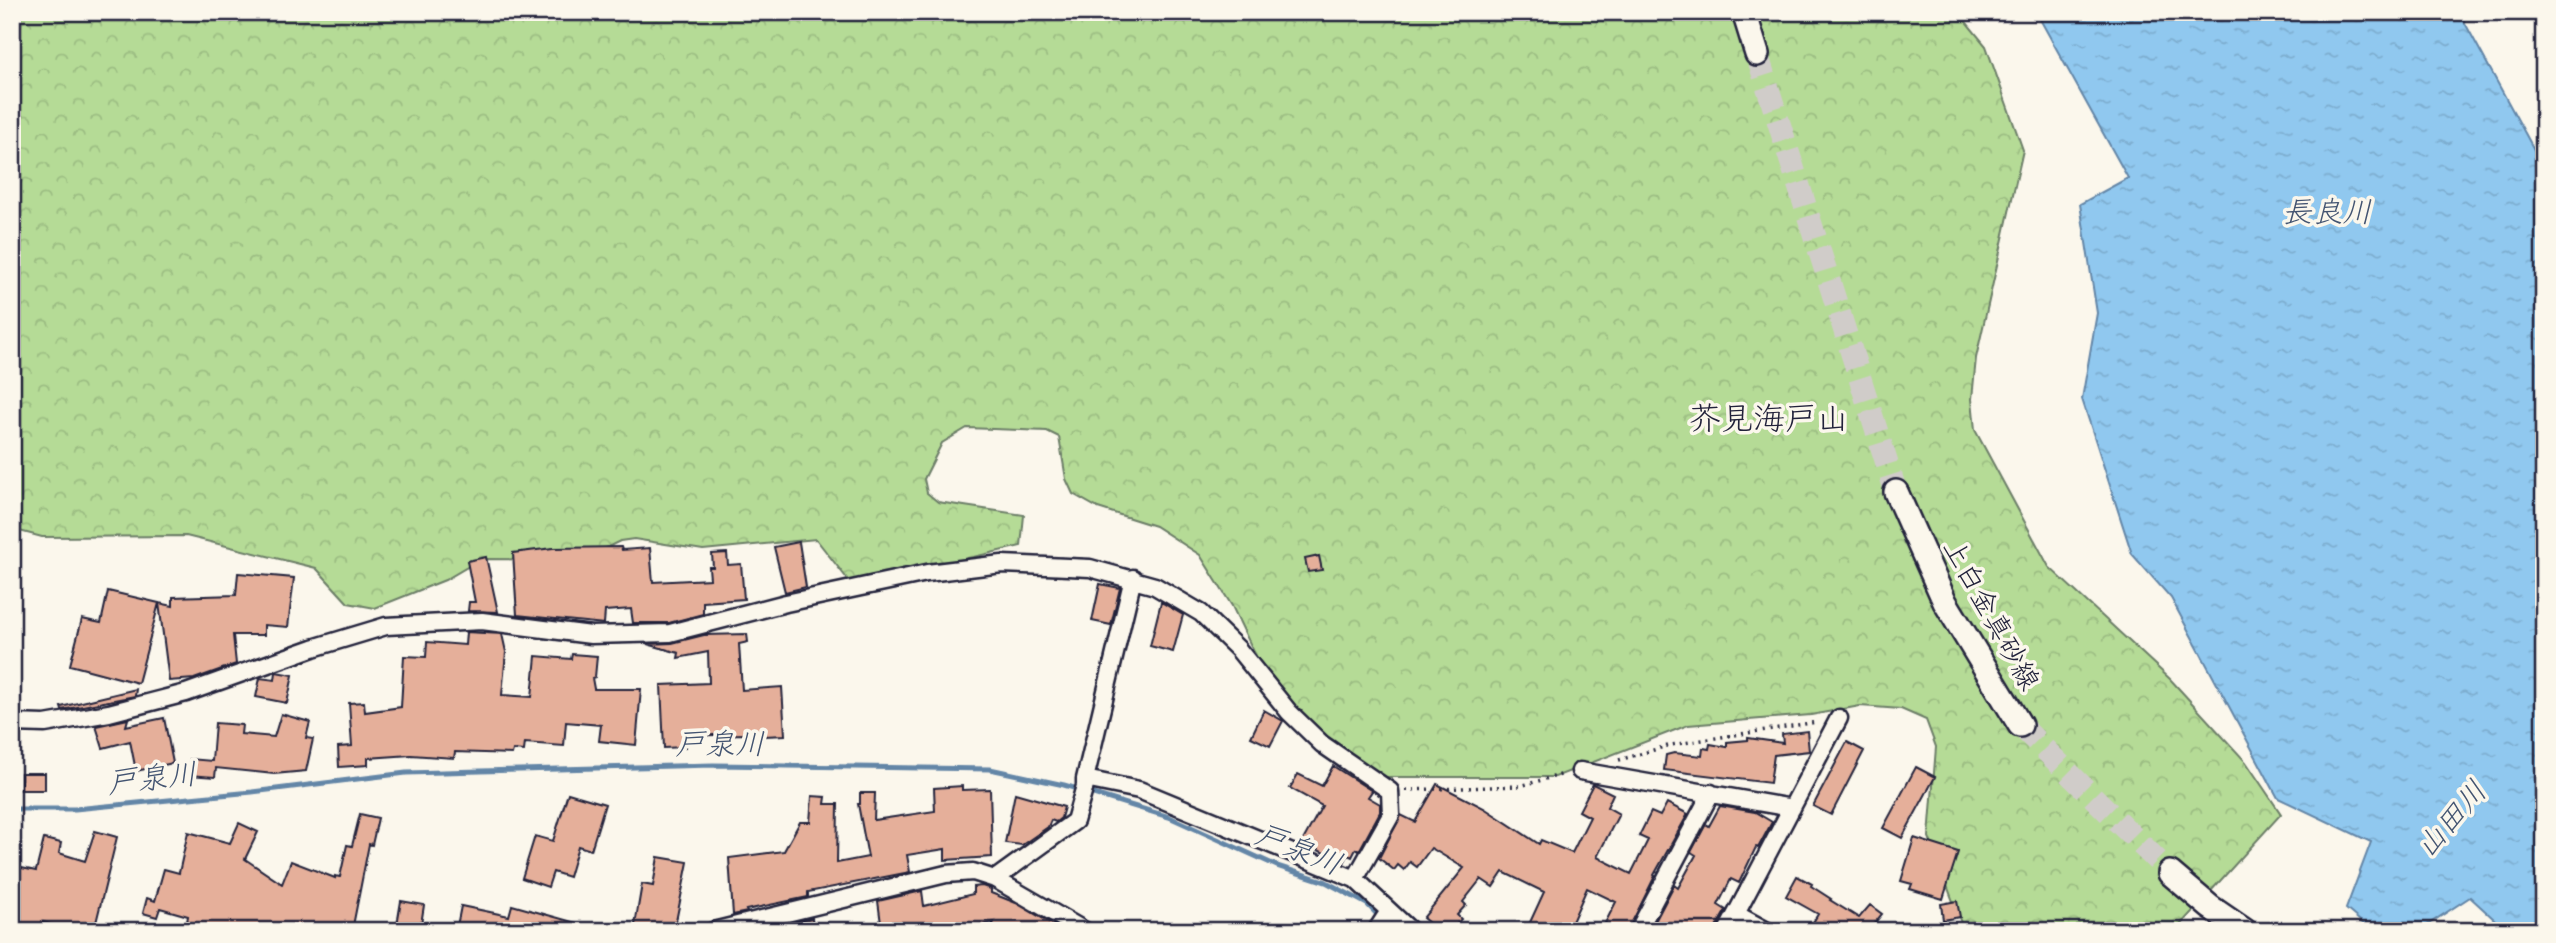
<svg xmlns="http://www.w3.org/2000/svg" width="2556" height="943" font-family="Mynerve,'Klee One',sans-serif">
<defs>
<pattern id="forest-crowns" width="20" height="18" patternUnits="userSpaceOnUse" patternTransform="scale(1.75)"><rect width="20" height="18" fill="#b5db96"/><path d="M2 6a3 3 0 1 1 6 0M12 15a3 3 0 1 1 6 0" fill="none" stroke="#9bbc82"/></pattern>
<pattern id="water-ripples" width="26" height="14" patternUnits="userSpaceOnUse" patternTransform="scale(1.75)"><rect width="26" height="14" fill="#90c8ef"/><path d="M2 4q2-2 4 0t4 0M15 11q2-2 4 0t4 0" fill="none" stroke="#7cacce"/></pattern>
</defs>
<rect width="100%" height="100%" fill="#fbf7ec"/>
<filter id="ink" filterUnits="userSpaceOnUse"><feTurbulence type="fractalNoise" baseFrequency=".0143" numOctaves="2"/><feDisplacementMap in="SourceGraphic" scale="14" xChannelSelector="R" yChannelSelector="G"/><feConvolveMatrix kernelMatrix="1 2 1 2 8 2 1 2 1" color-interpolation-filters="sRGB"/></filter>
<g filter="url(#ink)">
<path fill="url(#forest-crowns)" stroke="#6c7e68" stroke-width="2" d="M12,12H1958L1986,46L2023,150L1976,358L1972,399L1975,430L2049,567L2170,679L2246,762L2281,814L2181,924L2172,931H1961V923L1929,837L1936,747L1926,720L1901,709L1860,706L1811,715L1688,725L1555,777H1380L1319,744L1264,673L1232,606L1200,555L1155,526L1098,508L1073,494L1066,479L1059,437L1047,431L967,428L942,443L924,479L927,493L938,502L1024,515L1021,546L852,585L816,539L703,550L634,539L620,541L581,560L481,559L445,580L375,608L348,603L316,568L186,536L42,537L12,529Z"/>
<path fill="url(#water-ripples)" stroke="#6486a7" stroke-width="2" d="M2036,12H2459L2544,168V931H2507L2470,897L2418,931H2372L2346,909L2371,842L2278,798L2171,598L2132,554L2082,399L2097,313L2080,204L2128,178Z"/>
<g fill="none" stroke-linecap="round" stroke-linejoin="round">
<path stroke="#6486a7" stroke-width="5" d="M12,809H75L252,792L406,773L713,765L990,769L1064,785L1169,817L1277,866L1326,882L1367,904L1393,931"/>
</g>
<path fill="#e5af9a" stroke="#22223b" stroke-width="2" d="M799,542L806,587L785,592L774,547Z
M621,547L622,550L650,548L653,582L710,579L709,567H713L712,554L727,553L728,565L741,564L744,599L703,602V614L669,623H633L631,609L605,611L604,624L517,615L513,553L553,548Z
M1319,556L1322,570L1308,572L1305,559Z
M486,557L498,612L468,611L469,602H475L467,561Z
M238,573L294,578L288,627L264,625V635H233L236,664L194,679L169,681L159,603L173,606V597L236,595Z
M1100,584L1120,588L1111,625L1092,621Z
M108,591L159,603L138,683L70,665L82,619L101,623Z
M1161,602L1183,615L1173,652L1150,646Z
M466,632L502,634L506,652L502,695L532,697L536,656L571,659L572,654L597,656L595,677L592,678L594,689H641L636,745L599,741L601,725L566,722L564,746L525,743L524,751L513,750L512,754L455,752L454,758L411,755L368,758V765L339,767L338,747L352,746L349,703L364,702L365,712L401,707L404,656L426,657L427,642L465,645Z
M747,634L748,642L739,644L742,690L782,687L785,735L745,737L744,734L685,736V747L664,748L661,685L709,683L708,652L678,658L679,653L647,644L672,643L704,635Z
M276,672L293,675L287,703L256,697L260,678L275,680Z
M136,689L135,696L62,710L61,707Z
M1264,710L1283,721L1270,746L1251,737Z
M281,714L310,722L306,738L313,739L306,771L274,774L216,768L215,777L189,775L190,759L212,761L215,723L242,725L241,734L274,737Z
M164,718L173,763L136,771L130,741L103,748L96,726L128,719L126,726Z
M1807,731L1809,751L1774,755L1770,783L1664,770L1666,755L1674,753L1702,756L1703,748L1709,749L1710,744L1727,747V742L1748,740V738L1783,743L1782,734Z
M1847,742L1864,751L1831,815L1813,806Z
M1333,766L1372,791L1368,797L1380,804V812L1359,851L1356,849L1352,857L1348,855L1344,863L1302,842L1322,806L1290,788L1298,774L1322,786Z
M1916,767L1935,777L1902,838L1883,828Z
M21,773H45V790H21Z
M1437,784L1484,808L1539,844L1541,840L1572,853L1590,817L1579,811L1593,784L1613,794L1607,807L1619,814L1597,857L1631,874L1648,840L1639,836L1651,812L1660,816L1667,803L1688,814L1654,875L1655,876L1628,931H1601L1616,902L1587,888L1568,931H1526L1544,892L1503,872L1493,887L1481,879L1463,902L1466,905L1457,915L1461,919L1451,931H1439L1423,918L1464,868L1431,848L1417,867L1410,862L1404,870L1398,865L1394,870L1379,858L1401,815L1415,822Z
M962,786V790L990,789L992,857L945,860V849L907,855L910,872L808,892V897L746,910L747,912L733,915L729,858L784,851L800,822H810L812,796L826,797L825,804H838L837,863L868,857L858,804H860V793H875L874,820L935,811L934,788Z
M568,793L605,804L591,850L578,846L569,877L553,872L548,887L522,878L535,836L553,841Z
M1015,793L1064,807L1061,818L1056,822L1051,820L1048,827L1022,845L1005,843Z
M1720,806L1755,812L1772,822L1758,848L1756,847L1739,883L1731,879L1718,905L1726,910L1714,931H1650L1674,885L1678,888L1696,855L1691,852L1706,824L1709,826Z
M360,814L378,818L372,845L369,844L352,931H199L186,928L188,916L160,908L157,917L143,913L147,898L155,901L164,869L179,873L188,832L230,843L239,823L258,832L245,859L282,884L291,861L335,878V876L340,877L347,845L352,846Z
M95,831L117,837L94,931H77L43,922L41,931H12L21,886L12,884V866L36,871L44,839L61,843L59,853L85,861Z
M1914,838L1958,852L1943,899L1910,889L1912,884L1901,881Z
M658,857L688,862L674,931H634L642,884L653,886Z
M1797,876L1812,884L1811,886L1831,899L1830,900L1859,918L1870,905L1882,914L1873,925L1882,931H1808L1818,914L1786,896Z
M982,886L991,889V893L1016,903L1064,931H990L994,922L956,931H882L878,901L922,891L924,906L973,894V887Z
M401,901L424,905L420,931H396Z
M1957,901L1960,917L1943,920L1941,904Z
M512,905L587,926V931H456L461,906L509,916Z
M812,918L814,931H788L786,924Z"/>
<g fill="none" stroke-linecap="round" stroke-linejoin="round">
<path stroke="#d0ccc9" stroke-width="23" stroke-dasharray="23 11" stroke-linecap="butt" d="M1757,54L1896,492
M2020,725L2170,873"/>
<defs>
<path id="street" d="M12,723L45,724L109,713L186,693L313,648L386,626L482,621L591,635L670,633L786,603L927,573L1002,564L1090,568L1155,586L1201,613L1238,649L1289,712L1322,744L1390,791L1391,815L1355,879
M1580,771L1792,808
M1085,779L1139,790L1355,879L1411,931
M995,879L1075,821L1085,786V779L1133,578
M1736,914L1767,931
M713,931L946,874L973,872L995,879L1085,931
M1376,931L1389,911
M1638,931L1711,793
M1727,931L1839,718"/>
<path id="secondary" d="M1744,12L1757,54
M1896,492L1945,602L2020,725
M2170,873L2210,907L2245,931"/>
</defs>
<use href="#street" stroke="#22223b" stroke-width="21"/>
<use href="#secondary" stroke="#22223b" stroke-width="28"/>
<path stroke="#22223b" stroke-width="3.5" stroke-dasharray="2 5" stroke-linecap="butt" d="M1619,760L1671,745L1817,722
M1406,790L1520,786L1564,774"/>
<use href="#street" stroke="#fbf7ec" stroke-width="16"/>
<use href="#secondary" stroke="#fbf7ec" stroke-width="23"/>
</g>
</g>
<g text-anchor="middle" stroke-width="7" stroke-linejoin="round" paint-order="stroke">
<g font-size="28" fill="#22223b" stroke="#fbf7ec">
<text transform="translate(1992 614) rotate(61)" y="10">上白金真砂線</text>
</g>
<g font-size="30" font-style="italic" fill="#435471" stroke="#fbf7ec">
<text x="2327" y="222">長良川</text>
<text x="720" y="754">戸泉川</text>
<text transform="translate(152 778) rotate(-6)" y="10">戸泉川</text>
<text transform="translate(2451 819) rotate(-49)" y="10">山田川</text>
<text transform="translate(1299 849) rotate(22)" y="10">戸泉川</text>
</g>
<g font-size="32" fill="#22223b" stroke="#fbf7ec">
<text x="1769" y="429">芥見海戸山</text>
</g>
</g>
<rect width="2556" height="943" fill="none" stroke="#fbf7ec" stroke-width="42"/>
<rect x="21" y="21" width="2514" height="901" fill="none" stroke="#22223b" stroke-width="2.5" filter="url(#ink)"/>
</svg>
